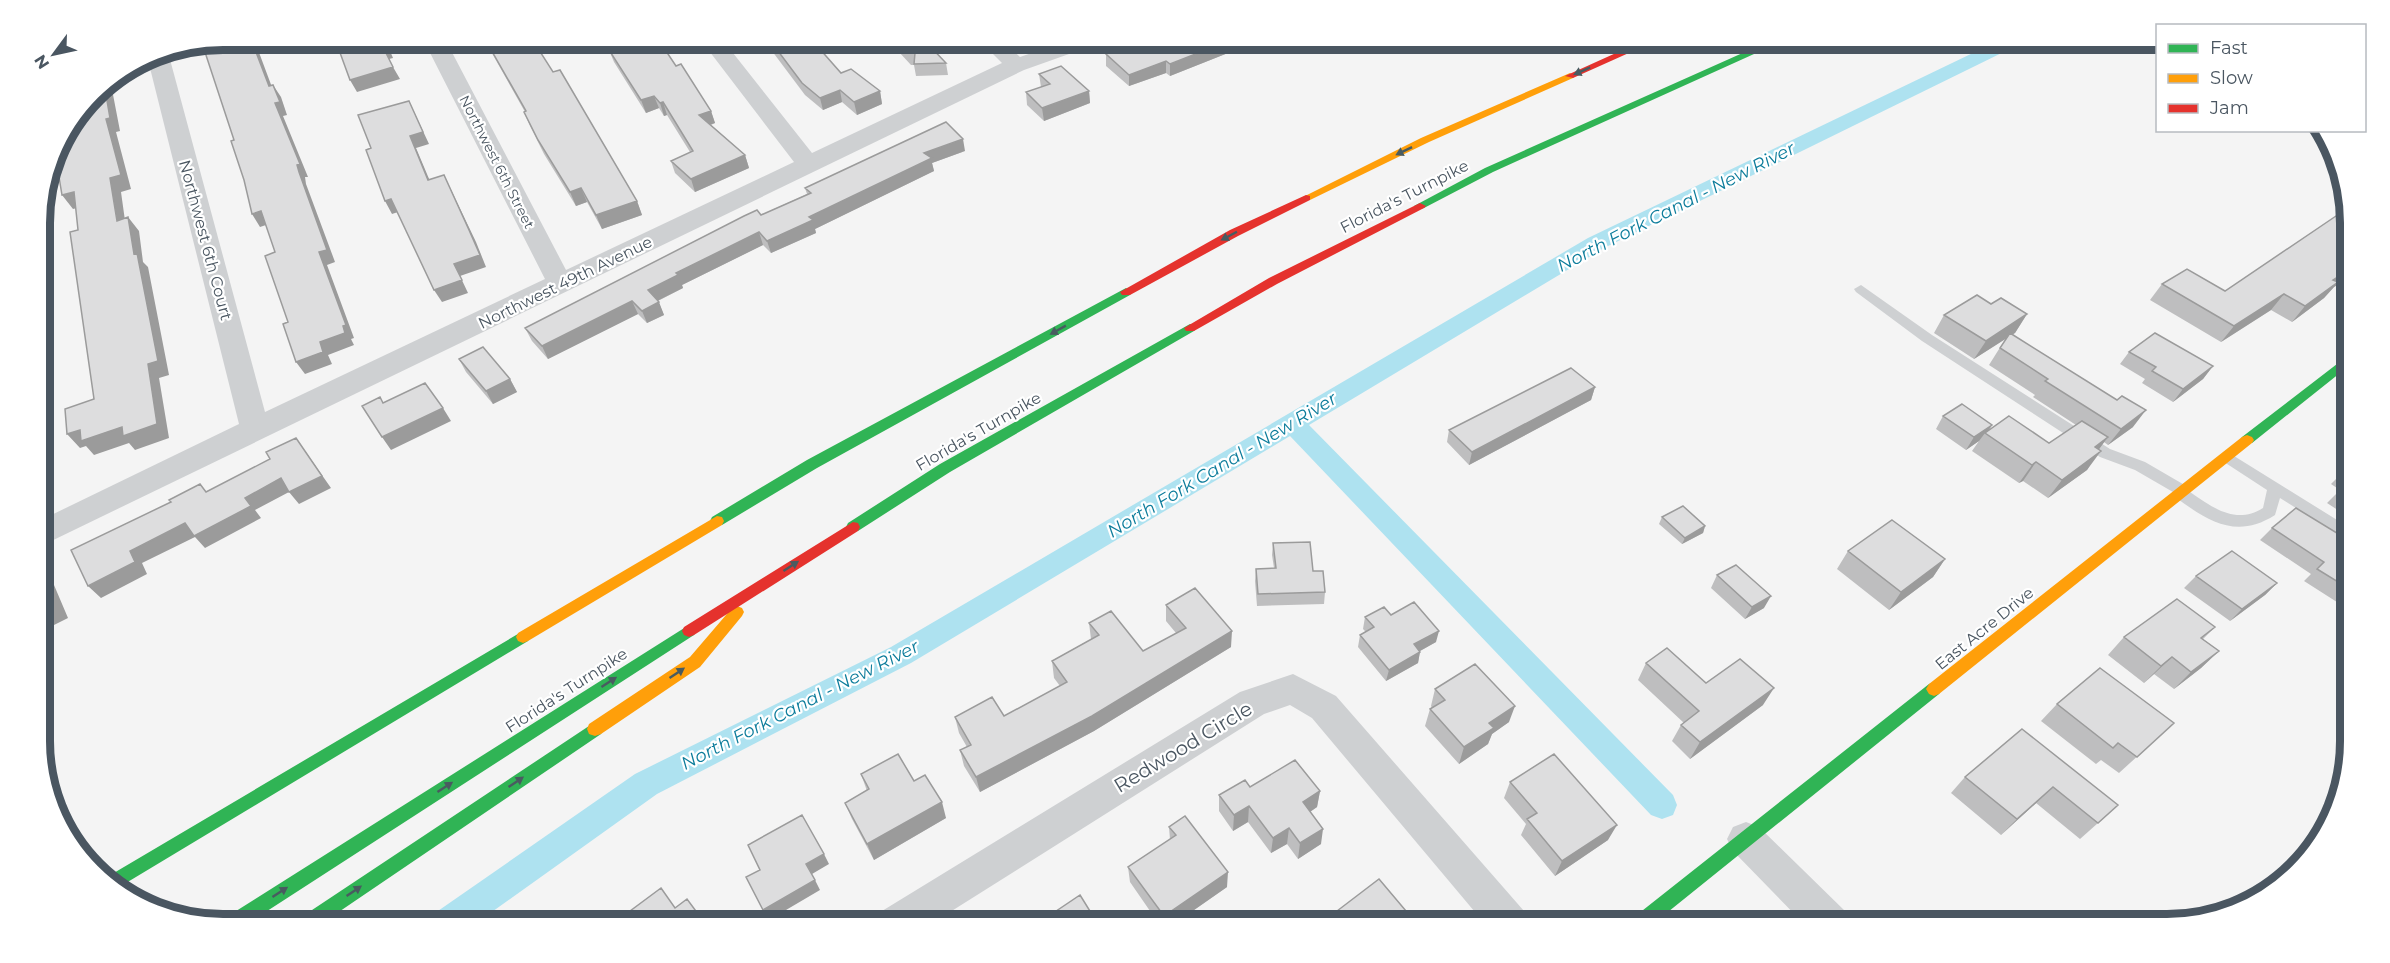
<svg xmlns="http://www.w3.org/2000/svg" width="2390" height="963" font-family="Montserrat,sans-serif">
<rect width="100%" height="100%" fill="#f4f4f4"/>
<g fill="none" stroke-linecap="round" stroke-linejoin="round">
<path fill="#aee2f0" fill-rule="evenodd" d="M2002,39H2025L2022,43L1604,248L1309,425L1673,795L1677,805L1673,815L1662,819L1651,815L1290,436L911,663L657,794L475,924H431L435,913L635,774L891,647L1588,238Z"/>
<path fill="#ced0d2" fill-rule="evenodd" d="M1861,285L1932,335L2110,449L2145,462L2188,487L2190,492C2213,508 2236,525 2263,508L2267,490L2221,460L2219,456L2226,451L2350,528V542L2280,498L2275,515C2236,540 2208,521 2175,497L2173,492L2135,470L2100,457L1922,341L1856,292L1854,289Z"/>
<path fill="#ced0d2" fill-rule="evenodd" d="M423,39H445L566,270L794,162L700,39H722L812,153L1002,63L978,39H1001L1020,57L1072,39H1104L1100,43L1024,70L41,546V520L239,424L147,56L152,53L168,52L265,412L545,279Z
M1293,674L1336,696L1524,911L1529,924H1485L1312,718L1290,705L1264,714L931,924H877L882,911L1240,692Z
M1746,822L1759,827L1845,911L1850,924H1804L1733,851L1727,839L1733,827Z"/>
<path fill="#30b455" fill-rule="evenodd" d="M1774,39H1787L1493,172L1424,208L1420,209L1414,206L1485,168Z
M1126,288L1132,292L1130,295L817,468L722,525H712L710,521L712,517L807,460Z
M1190,324L1194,325L1196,328L1194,331L950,472L858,531H848L846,527L848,523L940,464Z
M2350,354V365L2252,443H2242L2240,440L2242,437Z
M689,625L694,627L696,631L694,635L247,924H222L225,918Z
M523,631L528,633L530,637L528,641L121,886L107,877Z
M1934,682L1939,684L1942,689L1939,694L1653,924H1630L1633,918L1929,684Z
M595,722L601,724L603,729L601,734L321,924H297L300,918Z"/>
<path fill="#ff9f0a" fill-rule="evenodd" d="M1570,73L1575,76L1573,78L1429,142L1310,200H1302L1301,198L1421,138Z
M2247,435L2252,437L2254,440L2252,443L1939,694L1934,696L1929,694L1926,689L1929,684L2242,437Z
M717,516L722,517L724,521L722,525L528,641L523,643L518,641L516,637L518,633Z
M737,606L742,608L744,612L742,616L700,667L601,734L595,736L589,734L587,729L589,724L690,657L732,608Z"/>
<path fill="#e5322d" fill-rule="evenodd" d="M1647,39H1660L1573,78L1565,76Z
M1306,195L1310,196V200L1238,236L1130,295H1122L1120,292L1230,230Z
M1420,203L1426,206L1424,208L1277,284L1194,331H1186L1184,328L1269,278Z
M853,522L858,523L860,527L858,531L694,635L689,637L684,635L682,631L684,627Z"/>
</g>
<path fill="#bebebf" d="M484,39H539L542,44L536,46L637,201L642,215L602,229L587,202L576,206L544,154L530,126L524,112H525Z
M615,39H662L664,44L662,45L676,66L711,111L715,123L711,125L745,155L749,168L695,192L675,173L671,161L690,152L667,115L664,116L659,108L646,113L614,62L609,50L620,46Z
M760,39H811L841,73L880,91L882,104L857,115L842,102L823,110L805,95L772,51H769Z
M887,39H923L946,63L948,75L916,76L914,65H911Z
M1233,51L1170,76L1166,73L1129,86L1106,66V54Z
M1039,74L1089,91L1090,103L1044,121L1027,105L1026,92L1041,87Z
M965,151L932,163L934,171L815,229L816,233L771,253L763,245L682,285L683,288L658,301L664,315L647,323L638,314L548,359L532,341L525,328L761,215L807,194L805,188Z
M2349,221L2350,277L2334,287L2324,298L2292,322L2271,310L2221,342L2150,300L2162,284L2225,291Z
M1991,304L2027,314L2015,333L2012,334L2133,427L2108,445L2104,442L2099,449L2087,470L2048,498L2023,481L2019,483L1972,451L1979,441L1966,450L1936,429L1943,416L1992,425L1990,429L2049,443L2076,425L2033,397L2035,395L1989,365L2006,338L1974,359L1934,333L1944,315Z
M2129,352L2213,366L2203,379L2173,402L2142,383L2145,379L2120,364Z
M459,359L510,379L517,392L493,404L466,372Z
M1595,387L1591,400L1469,465L1447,442L1449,430Z
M2350,465V518L2327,503L2340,490L2331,484Z
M1662,517L1705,526L1703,533L1682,544L1659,524Z
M2272,528L2350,541L2351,595L2340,604L2304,581L2311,574L2260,540Z
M1273,543L1313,571L1325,592L1324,604L1257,606L1255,581L1256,569L1274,568L1272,555Z
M1848,551L1945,559L1933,577L1889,610L1837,569Z
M1717,575L1764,608L1745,619L1711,588Z
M2196,576L2277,583L2265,595L2230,621L2184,588Z
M1166,605L1231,647L1094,731L980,792L964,766L960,750L967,747L959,733L955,717L1004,716L1060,686L1054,678L1052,661L1091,639L1089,623L1143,651L1176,633L1166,621Z
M1391,615L1436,642L1420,651L1418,663L1386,681L1358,647L1360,635L1366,632L1363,629L1365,617Z
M2215,627L2203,639L2219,651L2201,668L2174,689L2154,674L2144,683L2108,655L2124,637Z
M1646,663L1706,683L1763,705L1690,759L1672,741L1681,725L1684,723L1638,680Z
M1435,689L1509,722L1492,734L1488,744L1459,764L1425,726L1430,709L1432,708L1431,706Z
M2057,704L2174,723L2119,773L2101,760L2096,764L2041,721Z
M2022,729L2098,823L2080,839L2036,803L2001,835L1951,793L1965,777Z
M861,774L914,781L946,818L874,860L852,819L845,803L867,791Z
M1510,782L1608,840L1555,876L1521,835L1526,824L1504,798Z
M1320,791L1317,807L1310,812L1321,844L1298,859L1287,844L1271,853L1248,822L1233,831L1219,811V795Z
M1169,827L1227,887L1174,924H1159L1130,882L1128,867L1170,840Z
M1337,911L1417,924H1334Z"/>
<path fill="#9b9b9b" d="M251,39H254L276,98L269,86Z
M384,39H385L393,58L389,59L383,47Z
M530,39H539L542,44L533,46Z
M656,39H662L664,44L658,46Z
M766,39H769L772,51H769Z
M1234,39H1258L1233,51L1170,76V64Z
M1166,61V73L1129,86V75Z
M393,67L400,79L357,92L350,80Z
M110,79L120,131L116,132L131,189L121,192L127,235L117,221L110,178L104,83Z
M273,85L281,97L287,115L283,116L308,177H305L306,184L335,262L327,265L354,338L351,339L354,345L328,355L332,364L305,374L296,362L320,342L319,252L299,172L275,103Z
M840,90L842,102L823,110L820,98Z
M880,91L882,104L857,115L854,102Z
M1089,91L1090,103L1044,121L1042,108Z
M654,96L659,108L646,113L641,100Z
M409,101L429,144L416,148L435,193L428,180L410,136Z
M663,102L667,115L664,116L660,103Z
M711,111L715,123L703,127L699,115Z
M963,139L965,151L932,163L934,171L815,229L816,233L771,253L767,241L924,153Z
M745,155L749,168L695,192L691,179Z
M444,175L476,242L486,267L460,276L468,293L442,302L434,290L454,264Z
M581,188L587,202L576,206L570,192Z
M74,192L85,206L73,209L62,195Z
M391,199L398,212L392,214L385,201Z
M637,201L642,215L602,229L596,215Z
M261,211L269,224L260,227L252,214Z
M128,217L139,231L143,262L148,267L169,375L159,378L169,438L135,450L129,443L94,455L86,446L80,448L67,434L148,364Z
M759,232L763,245L682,285L683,288L653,303L648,290L676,273Z
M2350,269V277L2334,287L2324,298L2292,322L2305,306L2333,280Z
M2284,294L2271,310L2221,342L2234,326Z
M632,301L638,314L548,359L542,346Z
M659,302L664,315L647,323L642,311Z
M2027,314L2015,333L1974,359L1986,341Z
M2213,366L2203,379L2173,402L2183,389Z
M510,379L517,392L493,404L486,391Z
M1595,387L1591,400L1469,465L1472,452Z
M443,408L451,421L391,450L382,437Z
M2146,410L2133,427L2108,445L2121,429Z
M1992,425L1986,434L1985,433L1979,441L1966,450L1974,437Z
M2108,437L2094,456L2095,447Z
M296,438L331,488L299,504L289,492L255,510L261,518L205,548L195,537L142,563L147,574L101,598L88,586L130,551L185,523L245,498Z
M2101,451L2087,470L2048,498L2062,480Z
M2036,462L2023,481L2019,483L2032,465Z
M1705,526L1703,533L1682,544L1685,538Z
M1945,559L1933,577L1889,610L1901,592Z
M41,574L54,585L68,618L42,631Z
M2277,583L2265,595L2230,621L2242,609Z
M1771,596L1764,608L1745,619L1752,607Z
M1232,631L1231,647L1094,731L980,792L976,777Z
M1439,631L1436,642L1411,656L1414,644Z
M2219,651L2201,668L2174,689L2191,672Z
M1420,652L1418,663L1386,681L1389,670Z
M2172,657L2154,674L2144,683L2161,666Z
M1774,688L1763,705L1690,759L1700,742Z
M1515,706L1509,722L1492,734L1488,744L1459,764L1464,747L1489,723Z
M2053,787L2036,803L2001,835L2017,819Z
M1320,791L1317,807L1301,818L1303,802Z
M942,802L946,818L874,860L867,844Z
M1249,806L1248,822L1233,831L1234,815Z
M1617,825L1608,840L1555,876L1562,861Z
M1289,828L1287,844L1271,853L1273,838Z
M1323,829L1321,844L1298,859L1300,843Z
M824,854L829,864L812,874L806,864Z
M1228,872L1227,887L1174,924H1164V916Z
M815,880L820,890L769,920L763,910Z"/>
<path fill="#ddddde" stroke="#9b9b9b" stroke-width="1.5" d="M222,39H251L269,86L273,85L280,102L275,103L300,164L297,165L299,172L327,250L319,252L346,325L343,326L345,333L320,342L323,352L296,362L283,324L288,322L265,256L275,252L261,211L252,214L244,180L231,141L234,140L202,43Z
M335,39H384L387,46L383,47L393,67L350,80Z
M485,39H532L553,72L560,70L637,201L596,215L581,188L570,192L538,140L524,112L526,111Z
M619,39H658L676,66L681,64L711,111L699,115L745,155L691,179L671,161L693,151L663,102L660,103L654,96L641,100L609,50L624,45Z
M769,39H811L841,73L851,69L880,91L854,102L840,90L820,98L802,83Z
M896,39H923L946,63L914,64L915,53H908Z
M1152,39H1234L1170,64L1166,61L1129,75L1106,54Z
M1061,66L1089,91L1042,108L1026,92L1050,84L1039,74Z
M104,83L110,118L106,119L121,175L110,178L117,221L128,217L134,254L137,253L158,361L148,364L157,424L123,436L122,427L81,441L80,430L67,434L65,409L94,399L70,232L78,230L74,192L62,195L55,153L58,141L101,85Z
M409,101L423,132L410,136L428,180L444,175L469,230L480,255L454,264L462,280L434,290L391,199L385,201L366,150L371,148L358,115Z
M946,122L963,139L924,153L932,158L809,217L813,220L767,241L759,232L676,273L678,275L648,290L659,302L642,311L632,301L542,346L525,328L744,216L757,210L761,215L811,193L805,188Z
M2336,216L2348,222L2349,221L2350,269L2333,280L2338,282L2305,306L2284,294L2234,326L2162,284L2187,269L2225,291Z
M1977,295L1991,304L2001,298L2027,314L1986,341L1944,315Z
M2010,333L2117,400L2122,396L2146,410L2121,429L2045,381L2048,379L2000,348Z
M2155,333L2213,366L2183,389L2152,371L2156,367L2129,352Z
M483,347L510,379L486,391L459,359Z
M1571,368L1595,387L1472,452L1449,430Z
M425,383L443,408L382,437L362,406L380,397L383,403Z
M1962,404L1992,425L1974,437L1943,416Z
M2009,416L2049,443L2082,421L2108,437L2095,447L2101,451L2062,480L2036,462L2032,465L1985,433Z
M296,438L322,476L289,492L281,478L245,498L251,506L194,536L185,523L130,551L135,562L88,586L71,550L171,502L169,500L200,484L206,492L270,459L266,452Z
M2350,481V488L2345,485Z
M1683,506L1705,526L1685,538L1662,517Z
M2296,508L2350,541L2351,590L2317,569L2324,562L2272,528Z
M1892,520L1945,559L1901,592L1848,551Z
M1310,542L1313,571H1323L1325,592L1258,594L1256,569L1276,568L1273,543Z
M2232,551L2277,583L2242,609L2196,576Z
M1736,565L1771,596L1752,607L1717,575Z
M41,583L48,600L42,603Z
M1195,588L1232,631L1092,716L976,777L960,750L971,745L955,717L992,697L1004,716L1067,682L1052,661L1099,635L1089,623L1111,611L1143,651L1186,628L1166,605Z
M2177,599L2215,627L2201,638L2219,651L2191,672L2172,657L2161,666L2124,637Z
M1414,602L1439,631L1414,644L1420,652L1389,670L1360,635L1374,627L1365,617L1384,607L1391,615Z
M1667,648L1706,683L1740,659L1774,688L1700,742L1681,725L1699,711L1646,663Z
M1475,664L1515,706L1489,723L1494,728L1464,747L1430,709L1445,700L1435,689Z
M2100,668L2174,723L2137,757L2118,743L2113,748L2057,704Z
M2022,729L2118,805L2098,823L2053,787L2017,819L1965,777Z
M898,754L914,781L925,775L942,802L867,844L845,803L869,789L861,774Z
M1554,754L1617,825L1562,861L1527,819L1537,813L1510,782Z
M1295,760L1320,791L1303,802L1323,829L1300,843L1289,828L1273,838L1249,806L1234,815L1219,795L1245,780L1250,787Z
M802,815L824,854L806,864L815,880L763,910L746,877L760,870L748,845Z
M1185,816L1228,872L1164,916L1128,867L1176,835L1169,827Z
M1379,879L1417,924H1348L1337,911Z
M661,888L675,908L687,899L704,922L702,924H620L618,920Z
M1080,895L1098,924H1037Z"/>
<defs><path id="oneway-solid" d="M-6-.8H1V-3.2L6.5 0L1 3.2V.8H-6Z" transform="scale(1.5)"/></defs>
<g fill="#495b60">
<use href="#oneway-solid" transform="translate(1582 71) rotate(156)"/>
<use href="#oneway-solid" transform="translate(1404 151) rotate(154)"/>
<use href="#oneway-solid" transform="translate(1229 236) rotate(152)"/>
<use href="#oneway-solid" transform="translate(1058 330) rotate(151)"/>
<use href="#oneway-solid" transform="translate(791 566) rotate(-33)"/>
<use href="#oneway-solid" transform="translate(677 673) rotate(-34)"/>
<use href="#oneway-solid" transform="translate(609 682) rotate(-33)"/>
<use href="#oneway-solid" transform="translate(516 782) rotate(-34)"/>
<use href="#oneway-solid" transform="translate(445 787) rotate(-33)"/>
<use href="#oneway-solid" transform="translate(354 891) rotate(-34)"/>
<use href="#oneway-solid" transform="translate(280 892) rotate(-33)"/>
</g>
<g text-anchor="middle" stroke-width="4.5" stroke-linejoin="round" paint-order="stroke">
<g font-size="14" fill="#4a5661" stroke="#fff">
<text transform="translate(497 162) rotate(63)" y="5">Northwest 6th Street</text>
</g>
<g font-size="16" fill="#4a5661" stroke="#fff">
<text transform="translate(1404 196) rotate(-27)" y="6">Florida's Turnpike</text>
<text transform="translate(206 240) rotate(75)" y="6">Northwest 6th Court</text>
<text transform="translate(565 282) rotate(-26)" y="6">Northwest 49th Avenue</text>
<text transform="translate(978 431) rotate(-30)" y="6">Florida's Turnpike</text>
<text transform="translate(1984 628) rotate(-39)" y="6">East Acre Drive</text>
<text transform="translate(566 690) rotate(-33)" y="6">Florida's Turnpike</text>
</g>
<g font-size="18" font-style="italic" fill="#0c7c9b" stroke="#fff">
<text transform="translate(1676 207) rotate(-27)" y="6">North Fork Canal - New River</text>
<text transform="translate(1222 465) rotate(-31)" y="6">North Fork Canal - New River</text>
<text transform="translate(800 705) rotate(-27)" y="6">North Fork Canal - New River</text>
</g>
<g font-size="20" fill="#4a5661" stroke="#fff">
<text transform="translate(1183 747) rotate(-31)" y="7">Redwood Circle</text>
</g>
</g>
<path d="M0 0H2390V963H0ZM223 50H2167A173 173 0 0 1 2340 223V741A173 173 0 0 1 2167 914H223A173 173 0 0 1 50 741V223A173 173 0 0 1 223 50Z" fill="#fff" fill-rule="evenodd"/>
<path fill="none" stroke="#4a5661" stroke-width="8" d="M223 50H2167A173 173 0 0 1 2340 223V741A173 173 0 0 1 2167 914H223A173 173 0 0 1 50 741V223A173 173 0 0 1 223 50Z"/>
<rect x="2156" y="24" width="210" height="108" fill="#ffffff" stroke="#b7bbc0" stroke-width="1.5"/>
<rect x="2168" y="44" width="30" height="9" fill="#30b455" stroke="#b7bbc0" stroke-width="1.5"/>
<text x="2210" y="54" font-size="18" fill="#4a5661">Fast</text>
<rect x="2168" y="74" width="30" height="9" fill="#ff9f0a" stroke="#b7bbc0" stroke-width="1.5"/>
<text x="2210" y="84" font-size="18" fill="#4a5661">Slow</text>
<rect x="2168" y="104" width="30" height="9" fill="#e5322d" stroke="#b7bbc0" stroke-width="1.5"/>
<text x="2210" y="114" font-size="18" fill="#4a5661">Jam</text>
<g transform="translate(54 54) rotate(237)" stroke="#ffffff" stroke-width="4.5" paint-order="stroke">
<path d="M0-4.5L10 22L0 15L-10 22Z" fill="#4a5661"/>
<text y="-9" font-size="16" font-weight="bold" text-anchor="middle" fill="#4a5661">N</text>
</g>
</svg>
